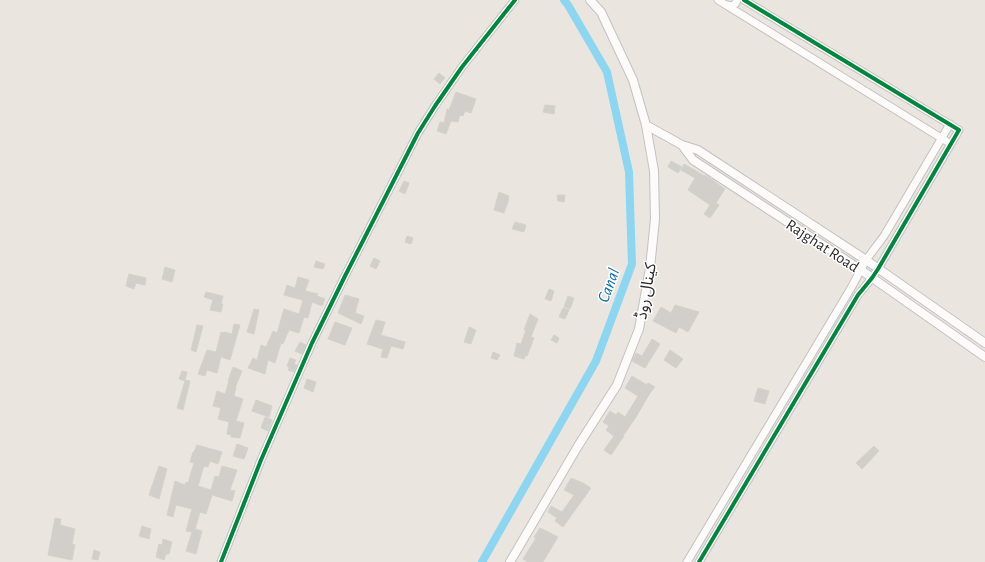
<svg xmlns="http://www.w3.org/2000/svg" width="985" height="562" font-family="'Alegreya Sans','Noto Sans Arabic',sans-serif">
<rect width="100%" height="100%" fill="#eae5df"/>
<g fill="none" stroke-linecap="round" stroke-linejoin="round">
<path stroke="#8dd6f1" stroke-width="8" d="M482,562L596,361L632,264L629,172L607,72L568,5L564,0"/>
</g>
<path fill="#d2cfcb" stroke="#d5d1cb" d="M439,73L445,78L440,84L434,79Z
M456,92L476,99L471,113L465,111L463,116L460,115L458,122L451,121L446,134L437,131L440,122L444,123L447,109L449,110Z
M545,105L555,106L554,114L543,112Z
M671,161L682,167L678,173L668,167Z
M684,164L703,175L706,176H707L725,189L716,203L719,205L710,218L704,214L710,205L688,190L695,178L681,170Z
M404,181L409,183L405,194L399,191Z
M499,192L509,196L508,199H509L504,213L494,210Z
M557,195H565L564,202L558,201Z
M515,222L526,225L524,232L512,229Z
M407,236L413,238L411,244L405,242Z
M374,258L380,261L376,269L370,266Z
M316,261L325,264L323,269L314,267Z
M165,267L175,270L172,282L162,279Z
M129,274L146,278L145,285L136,283L134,289L126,286Z
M298,277L309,280L305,291L318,294L317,296L325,299L322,306L312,302L308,318L304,317L299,333L289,330L283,344L281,343L275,363L268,360L265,374L248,368L253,358L257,360L261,345L266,347L273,331L277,333L284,309L299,314L303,300L284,295L287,285L295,288Z
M549,289L554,291L551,301L545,299Z
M206,292L223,296L221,304H223L221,312L210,310L213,300L204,297Z
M345,295L359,299L355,313L364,316L361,324L338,313Z
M568,296L574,298L570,309L564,307Z
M675,305L699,312L688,332L679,327L676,333L653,321L661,307L671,313Z
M563,308L569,310L565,319L559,317Z
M254,309L259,310L254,334L247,332Z
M530,314L538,319L531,337L534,338L527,356H525L524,359L514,356L517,343L521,344L526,330H524Z
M376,320L385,322L381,335L405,342L403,349L391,346L387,358L381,357L383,349L367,344Z
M335,322L352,328L345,345L328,339Z
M234,324L240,325L230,360L221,357L217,373L207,370L205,376L198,374L207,350L216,352L221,332L223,333L224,332L232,334Z
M197,325L203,326L196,352L191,350Z
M469,327L476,330L471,344L464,342Z
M554,335L559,338L557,343L551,340Z
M652,339L660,344L645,368L632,361L636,353L642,356Z
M300,342L306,345L302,354L295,351Z
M670,350L683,359L676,368L664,360Z
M493,352L500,355L497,360L491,358Z
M290,358L296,360L294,364L297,365L294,372L288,370L289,367L287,366Z
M233,367L242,371L235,388H236L234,396L243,399L236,421L244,423L240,438L231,437V435L227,434L229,422L218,419L221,408L213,406L217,391L225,394L229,381H228Z
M182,371L187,372L185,380L190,381L183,410L177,408L185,381L179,379Z
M632,376L647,385L648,383L655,387L650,393L636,417L623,436H624L611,455L604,450L614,436L606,430L609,426L603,422L610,411L616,415L618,412L625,417L638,396L625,388Z
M307,379L316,382L313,392L304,388Z
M758,388L769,391L765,404L754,401Z
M256,400L272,406L269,417L252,411Z
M265,417L272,420L268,431L261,428Z
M237,444L248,448L244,459L233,456Z
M197,445L222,452L218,464L210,461L208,467L204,466L198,486L211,490L215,476L219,477L222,466L237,470L230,490L235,491L232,501L212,495L206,514L200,512L195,529L202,531L196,554L186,551L192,532L186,531L192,509L176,505L173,517L167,515L175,481L185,485L186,482L188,483L194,463L190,462L193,452H194Z
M874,446L879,451L862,469L856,463Z
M159,466L167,469L159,499L149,495Z
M571,478L583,483L591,488L563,527L555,521L557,518L548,512L551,506L562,512L574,495L564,490Z
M55,518L61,519L60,525L75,529L72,544L75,545L72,560L48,555Z
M142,526L151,529L149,539L139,536Z
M540,528L558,537L543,562H528L523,559L536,538L534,537Z
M163,539L172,542L169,554H166L164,560L156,557L159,544L162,545Z
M94,550L100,552L98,560L92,559Z"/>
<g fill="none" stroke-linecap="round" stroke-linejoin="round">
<defs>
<path id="minor" d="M718,0L946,141
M727,5L732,6L736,3L737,0
M221,562L261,460L312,343L345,276L418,133L435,106L462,67L515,0
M687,562L851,288L866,260L884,236L950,124
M699,562L858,295L872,278L878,269L959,130L744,0"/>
<path id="tertiary" d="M646,125L682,145L698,150L866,260L985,343
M682,145L693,160L861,270L985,357
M510,562L578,446L617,385L639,329L650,268L655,219L654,171L646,125L633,80L601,12L590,0"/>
</defs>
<use href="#minor" stroke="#c3c1c1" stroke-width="9"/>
<use href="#tertiary" stroke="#c3c1c1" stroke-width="10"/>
<use href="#minor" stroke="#fcfbfa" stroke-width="7"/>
<use href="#tertiary" stroke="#fcfbfa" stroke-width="8"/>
<defs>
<path id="cycleway" d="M221,562L261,460L312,343L345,276L418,133L435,106L462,67L515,0
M699,562L858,295L872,278L878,269L959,130L744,0"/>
</defs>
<use href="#cycleway" stroke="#fff" stroke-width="6"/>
<use href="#cycleway" stroke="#00873e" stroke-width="4"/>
</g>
<g text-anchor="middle" stroke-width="3" stroke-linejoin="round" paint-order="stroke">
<g font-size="16" fill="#2a2a2a" stroke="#fff">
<text transform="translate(823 245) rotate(33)" y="6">Rajghat Road</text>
<text transform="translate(645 291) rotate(-80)" y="6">کینال روڈ</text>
</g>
<g font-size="17" font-style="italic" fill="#026ba7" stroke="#fff">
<text transform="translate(608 285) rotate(-70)" y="6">Canal</text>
</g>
</g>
</svg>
